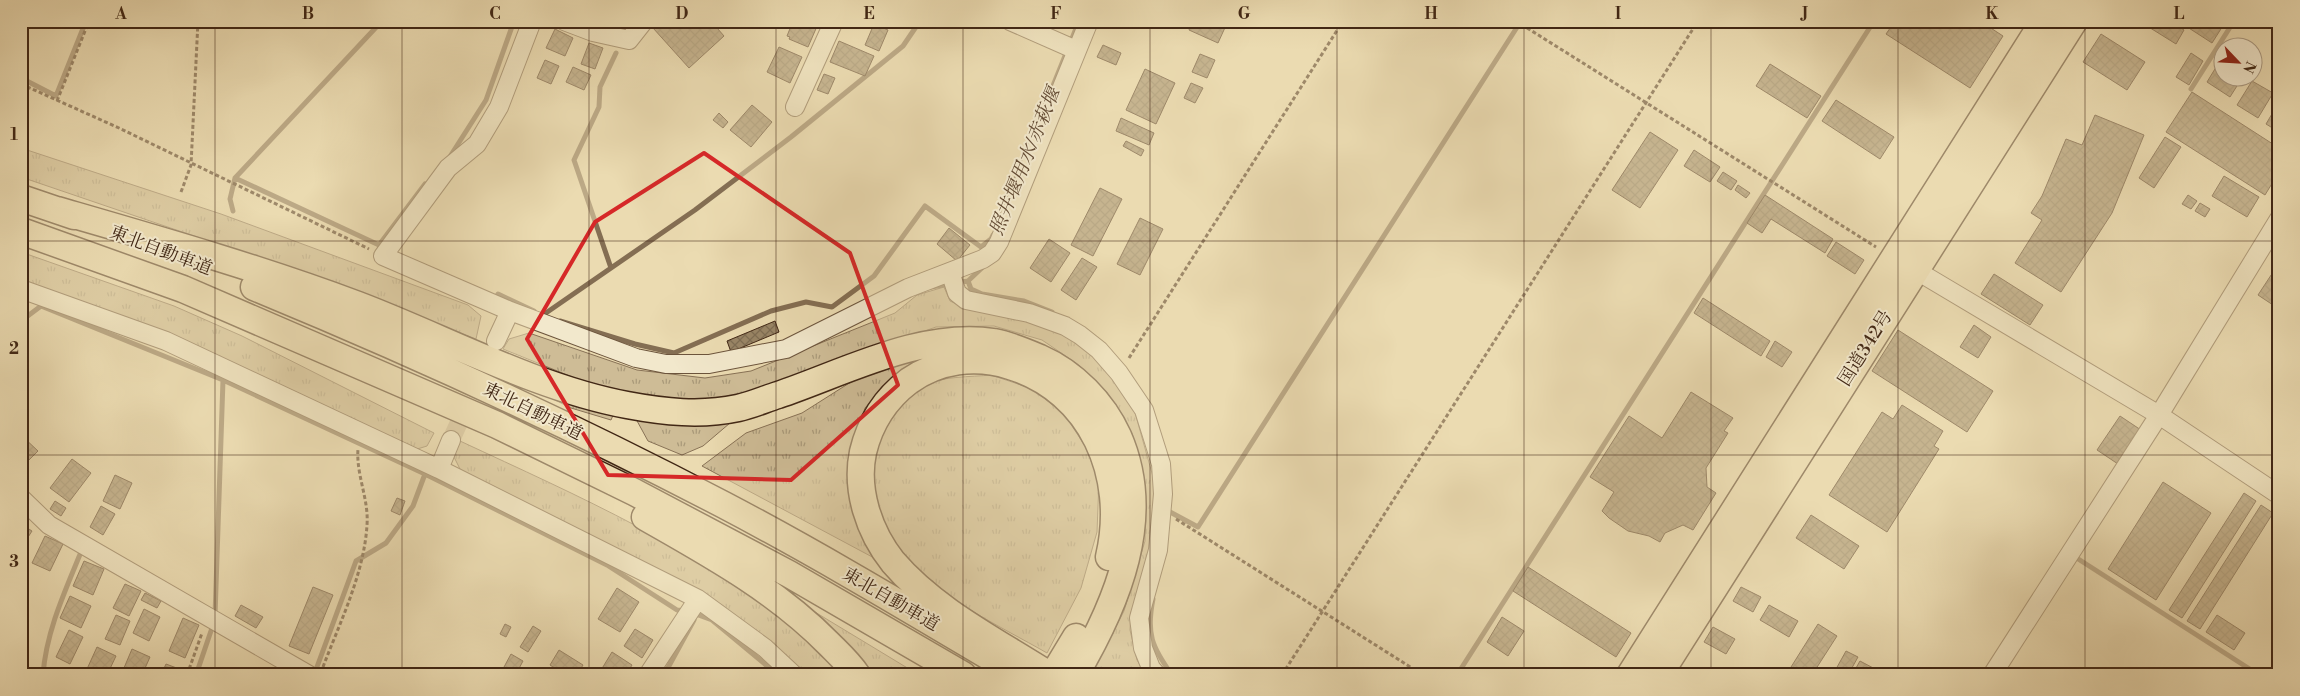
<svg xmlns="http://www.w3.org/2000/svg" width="2300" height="696" font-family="'Libre Bodoni','Noto Serif JP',serif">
<defs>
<pattern id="grass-tufts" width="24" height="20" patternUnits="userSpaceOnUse" patternTransform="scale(1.25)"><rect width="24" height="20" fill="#cebc96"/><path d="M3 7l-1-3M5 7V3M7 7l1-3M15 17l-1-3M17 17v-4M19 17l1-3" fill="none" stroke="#a99979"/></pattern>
<pattern id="building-cross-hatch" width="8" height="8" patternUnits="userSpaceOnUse" patternTransform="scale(1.25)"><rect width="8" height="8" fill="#998566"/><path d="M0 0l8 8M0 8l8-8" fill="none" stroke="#7e6d53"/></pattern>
</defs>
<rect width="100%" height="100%" fill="#ebdbb1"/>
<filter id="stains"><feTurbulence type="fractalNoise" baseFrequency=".004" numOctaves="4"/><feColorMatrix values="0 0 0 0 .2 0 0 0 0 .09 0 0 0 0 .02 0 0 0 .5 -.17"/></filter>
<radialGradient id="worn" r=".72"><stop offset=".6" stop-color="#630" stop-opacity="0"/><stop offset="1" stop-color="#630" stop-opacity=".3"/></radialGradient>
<path fill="url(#grass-tufts)" stroke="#887256" d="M21,148L221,214L468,305L481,316L476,339L197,237L21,177Z
M21,252L174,306L242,336L434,433L427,446L414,450L21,282Z
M944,287L950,301L970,310L1014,315L1058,329L1107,366L1134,409L1155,484L1147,570L1131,612L1130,630L1137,660L1146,675H1091L1124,611L1145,541V482L1132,433L1106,391L1079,365L1042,340L994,326L936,327L751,393L710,400L670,402L582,381L503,349L509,339L529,333L637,370L705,378L751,371L895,313L917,295Z
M922,352L923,361L895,375L865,408L851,453L876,559L702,466L746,433L802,413L862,375Z
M991,375L1033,389L1065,415L1085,446L1099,481L1097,532L1081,588L1047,653C1000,626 934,596 901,552C871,510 863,462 892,418C900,406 910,394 923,386C939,376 972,377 991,375Z
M519,382L614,413L611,420L571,408Z
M636,419L730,420V423L703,446L682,455L648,441Z
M460,441C578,496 700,549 802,634C816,645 828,661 841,675H804L764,637L461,471L452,453Z
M800,603L919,675H871L846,642Z"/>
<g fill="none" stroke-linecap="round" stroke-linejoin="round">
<path stroke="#846e53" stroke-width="5" d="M21,78L56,96L86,21
M2191,89L2234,21
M451,155L486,100L514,21
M235,178L379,245L425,184
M1012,188L1079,21
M233,211L230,199L235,178L382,21
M611,268L574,160L599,107L600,87L616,53
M968,281L971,289L982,294L1024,301L1052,312
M931,287L968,281L985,265
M495,301L498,294L534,311
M543,315L695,210L791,137L903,46L920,21
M21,321L41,306L223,380L425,474L607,565L677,610L685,611
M560,321L635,344L674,353L771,311L806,302L832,307L874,276L925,206L981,247L991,239L993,235
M1170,512L1198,527L1521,21
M2072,555L2259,675
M1153,599C1146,634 1152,647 1172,675
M693,613L712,620L778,675
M215,616L223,380
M43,675C46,632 65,591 81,552
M196,675L213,625
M314,675L356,561L386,543L413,506L425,474
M664,675L694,620
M1457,675L1874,21"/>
</g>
<path fill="url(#building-cross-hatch)" stroke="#412715" d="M661,21H711L724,36L689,68L653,28Z
M793,21H816L815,23L818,24L808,47L789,39L790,37L787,36Z
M1192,21H1228L1218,43L1189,30Z
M1895,21H1980L2003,36L1970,88L1886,34Z
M2139,21H2170L2184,30L2176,44Z
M2178,21H2226L2212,43Z
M874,24L888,30L879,51L865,45Z
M555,29L573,38L565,56L546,48Z
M2101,34L2145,62L2127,90L2083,62Z
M839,41L874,56L865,76L830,62Z
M589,43L603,48L595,69L581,64Z
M1103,45L1121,53L1116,65L1097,57Z
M779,47L802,57L790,83L767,72Z
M2191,53L2203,61L2189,85L2176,77Z
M1200,54L1215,60L1207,78L1192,72Z
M2221,59L2222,78H2242L2230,97L2207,82Z
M545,60L559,66L551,84L537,78Z
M1770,64L1821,96L1807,118L1756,86Z
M573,67L591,75L584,90L566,82Z
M1145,69L1175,83L1156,124L1126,110Z
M824,74L835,78L828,94L817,90Z
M2252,81L2273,93L2258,118L2237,105Z
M1191,83L1203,88L1195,103L1184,98Z
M2192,92L2279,148V172L2265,195L2166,132Z
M1836,100L1894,137L1880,159L1822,121Z
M2279,102V132L2266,124Z
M752,105L772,122L751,147L730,130Z
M719,113L728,122L723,128L713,120Z
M2095,115L2144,135L2112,213L2061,292L2015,263L2042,220L2031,213L2042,196L2066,139L2082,145Z
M1121,118L1154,133L1149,145L1116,131Z
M1650,132L1678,150L1640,208L1612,190Z
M2165,137L2181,147L2154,188L2139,178Z
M1126,141L1144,150L1141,156L1123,146Z
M1694,150L1720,167L1710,182L1684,166Z
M1723,172L1737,181L1731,190L1717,181Z
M2224,176L2259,197L2247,217L2212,196Z
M1738,185L1750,193L1746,198L1735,190Z
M1100,188L1122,199L1093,256L1071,245Z
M1765,195L1833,239L1825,253L1771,219L1762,233L1747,223Z
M2188,195L2197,201L2191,209L2182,204Z
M2200,203L2210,209L2205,217L2195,211Z
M1140,218L1163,229L1140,275L1117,264Z
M949,228L970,245L957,261L937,244Z
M1049,239L1070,253L1051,282L1030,268Z
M1836,242L1864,260L1855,274L1827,256Z
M1082,258L1097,267L1076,300L1061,290Z
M2279,263V303L2276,307L2258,295Z
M1994,274L2043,305L2030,325L1981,294Z
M1703,298L1770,341L1761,356L1694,313Z
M775,321L779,332L731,352L727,341Z
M1974,325L1991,337L1978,358L1960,347Z
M1898,330L1993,391L1967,432L1872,371Z
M1775,341L1792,352L1782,367L1766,357Z
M1691,392L1733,418L1724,431L1728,433L1706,468L1707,487L1716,493L1693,530L1683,525L1665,533L1660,542L1649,536L1628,531L1609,518L1602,511L1614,492L1590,477L1629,416L1662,438Z
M1902,405L1943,431L1934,446L1939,449L1887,532L1829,495L1882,412L1893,419Z
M2120,416L2141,430L2118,464L2097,450Z
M21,435L38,451L26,463L21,458Z
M72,459L91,473L69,502L50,488Z
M115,475L132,483L120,509L103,501Z
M2163,482L2211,513L2156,600L2108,569Z
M2244,493L2256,501L2182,618L2169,610Z
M397,498L405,501L400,515L391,511Z
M55,501L66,508L61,516L50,509Z
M2261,505L2273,513L2200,629L2187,621Z
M101,506L115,514L103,535L90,527Z
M1811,515L1859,546L1844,569L1796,538Z
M21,524L32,531L21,548Z
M45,536L63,544L50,571L32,563Z
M84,561L104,569L93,595L73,586Z
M1528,567L1631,633L1616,657L1513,591Z
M125,584L141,591L129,616L113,608Z
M21,586L28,587L25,605H21Z
M313,587L333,595L309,654L289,646Z
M1741,587L1761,597L1753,612L1733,601Z
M617,588L639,602L620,632L598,619Z
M145,593L161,601L157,608L141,600Z
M70,596L91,606L81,628L60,618Z
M241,605L263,617L256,628L235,616Z
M1769,605L1798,621L1789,637L1760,620Z
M144,609L160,617L149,641L133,633Z
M116,615L130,621L120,645L105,639Z
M2217,615L2245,633L2234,650L2206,632Z
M1502,617L1524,631L1508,656L1487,642Z
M183,618L199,625L185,658L169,651Z
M505,624L511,627L506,637L500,634Z
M1818,624L1837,636L1812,675H1786Z
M533,626L541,631L528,652L520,647Z
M1713,627L1735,639L1726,654L1704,642Z
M635,629L653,640L642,658L624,646Z
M69,630L83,637L70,664L56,657Z
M97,647L116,656L107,675H100L87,669Z
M132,649L150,657L142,675H121Z
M559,650L583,665L577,675H565L550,665Z
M1846,651L1858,657L1848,675L1836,669Z
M612,652L632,665L626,675H598Z
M511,654L523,661L516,674L504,667Z
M1860,661L1877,670L1874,675H1852Z
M166,664L182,670L180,675H161Z
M65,669L78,675H63Z"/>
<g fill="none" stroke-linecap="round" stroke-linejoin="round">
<path stroke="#c9b792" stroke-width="18" stroke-dasharray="18 9" stroke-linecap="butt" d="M451,440L481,374"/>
<defs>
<path id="minor" d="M532,21L499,107L477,144L448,168L383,256L510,311L636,358L666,364H709L786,349L908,288L983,259L992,253L999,242L1089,21
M564,21L593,32L629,40L644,21
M1010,21L1076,50
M795,107L834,21
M1907,265L2159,415L2279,495
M950,272L957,293L966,300L1029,313L1065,326L1080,335L1099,350L1119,373L1144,410L1161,464L1163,494L1158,550L1139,618L1143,648L1151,668L1157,675
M21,289L166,341L439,469L698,599L765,648L794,675
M496,341L510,311
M439,469L451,440
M21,498L49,525L309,675
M648,675L698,599
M1992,675L2159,415L2279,219"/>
<path id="highway" d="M21,198L74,216
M57,210C157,239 259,268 358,305C445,338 536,388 627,405C664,412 701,416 738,408C752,405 765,399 778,395C846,372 921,331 994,342C1010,345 1026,352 1040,358C1074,373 1103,403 1118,436C1154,517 1117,604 1075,675
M21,231L183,289L497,425L634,492L789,574L963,675
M254,287C414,353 571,425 724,505C825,558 922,617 1020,675
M645,517C710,554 776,590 829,644C839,654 849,663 857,675
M1049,675C996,641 934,610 893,562C869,532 855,490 863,452C870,423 885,399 909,381C939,360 975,355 1010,366C1092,391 1128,476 1109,557
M1053,675L1076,637
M1630,675L2044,21
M1659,675L2074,21"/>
</defs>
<use href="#minor" stroke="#6c543c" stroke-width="20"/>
<use href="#highway" stroke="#412715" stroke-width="29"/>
<path stroke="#412715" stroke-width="3" stroke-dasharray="4 2.5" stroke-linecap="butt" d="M1516,21L1876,247
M21,23V21
M21,84L119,128L369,249
M57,101L89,21
M181,192L191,165L198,21
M1129,358L1343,21
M1176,519L1423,675
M323,667C340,622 364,574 367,525C369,499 356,475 358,449
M187,675L202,633
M1282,675L1698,21"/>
<use href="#minor" stroke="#f2e8cc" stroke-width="18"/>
<use href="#highway" stroke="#ebdbb1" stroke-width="26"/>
</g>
<path d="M0 0H2300V696H0ZM704,153L850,253L898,385L791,480L608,475L527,339L595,222Z" fill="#ebdbb1" fill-opacity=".55" fill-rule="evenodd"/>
<path fill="none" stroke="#d62828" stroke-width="4" stroke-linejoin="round" d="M704,153L850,253L898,385L791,480L608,475L527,339L595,222Z"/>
<path fill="none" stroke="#412715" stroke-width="1" stroke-opacity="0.55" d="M215,21V675M402,21V675M589,21V675M776,21V675M963,21V675M1150,21V675M1337,21V675M1524,21V675M1711,21V675M1898,21V675M2085,21V675M21,241H2279M21,455H2279"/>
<g text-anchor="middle" stroke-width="4" stroke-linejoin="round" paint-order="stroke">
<g font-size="18" fill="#412715" stroke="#f2e8cc">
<text transform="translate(161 250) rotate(21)" y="6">東北自動車道</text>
<text transform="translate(1865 348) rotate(-58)" y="6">国道342号</text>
<text transform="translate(533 411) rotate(26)" y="6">東北自動車道</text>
<text transform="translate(891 599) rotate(30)" y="6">東北自動車道</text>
</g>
<g font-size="19" font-style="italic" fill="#634b34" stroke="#f2e8cc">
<text transform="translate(1024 161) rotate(-68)" y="7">照井堰用水/赤萩堰</text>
</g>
</g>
<rect width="2300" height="696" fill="none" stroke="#ebdbb1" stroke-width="55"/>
<g transform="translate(2238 62) rotate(115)"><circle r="24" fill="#f2e8cc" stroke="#ab9b83"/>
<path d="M0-4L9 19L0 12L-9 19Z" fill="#8f2418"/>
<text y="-8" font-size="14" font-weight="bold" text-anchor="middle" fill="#412715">N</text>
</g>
<rect x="28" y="28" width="2244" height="640" fill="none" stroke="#412715" stroke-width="2"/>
<g font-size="16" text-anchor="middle" font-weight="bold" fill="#412715">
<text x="121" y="19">A</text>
<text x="308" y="19">B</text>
<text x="495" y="19">C</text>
<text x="682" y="19">D</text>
<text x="869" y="19">E</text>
<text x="1056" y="19">F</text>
<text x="1244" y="19">G</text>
<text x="1431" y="19">H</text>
<text x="1618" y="19">I</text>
<text x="1805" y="19">J</text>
<text x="1992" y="19">K</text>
<text x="2179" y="19">L</text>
<text x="14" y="140">1</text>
<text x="14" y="354">2</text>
<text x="14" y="567">3</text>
</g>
<rect width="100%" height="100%" filter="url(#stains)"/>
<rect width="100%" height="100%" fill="url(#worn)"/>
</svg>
